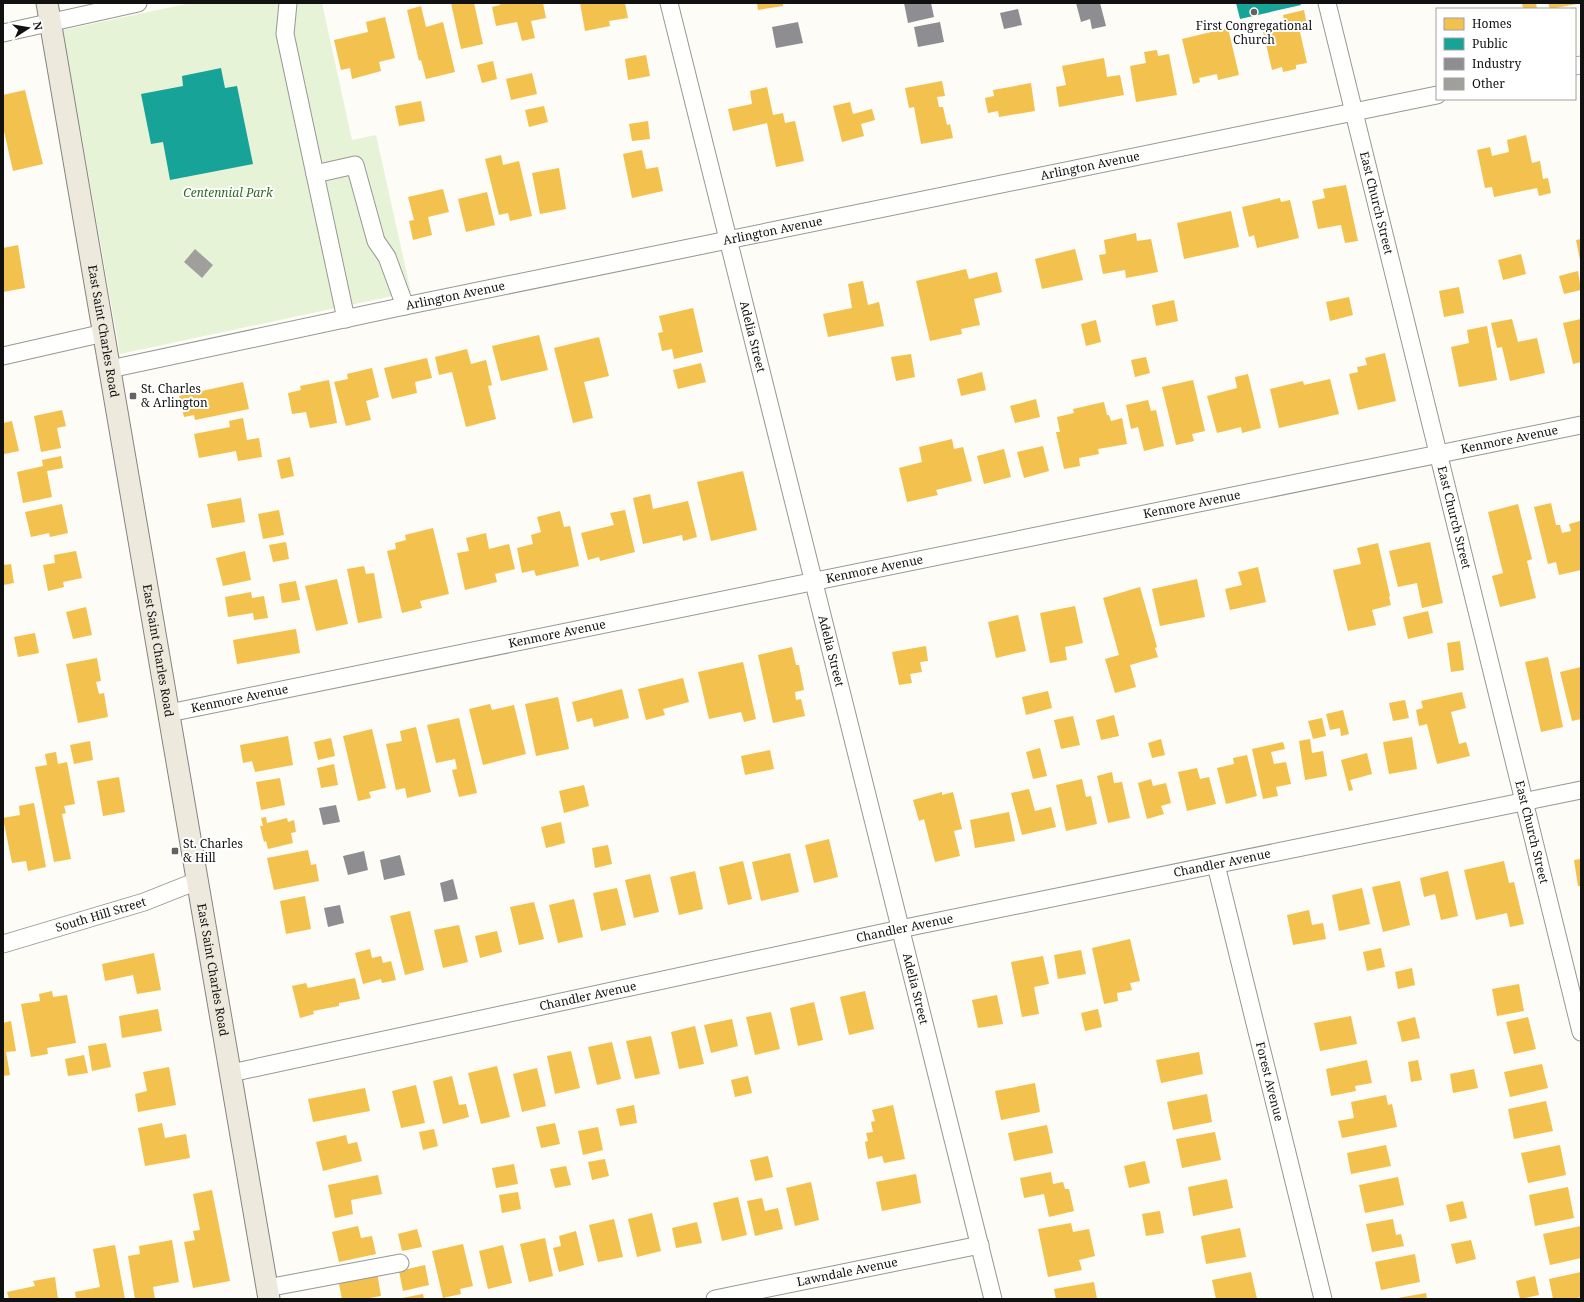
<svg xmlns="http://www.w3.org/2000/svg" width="1584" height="1302" font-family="'Noto Serif',serif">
<rect width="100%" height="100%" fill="#fdfcf7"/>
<path fill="#e7f3d7" d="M191,3H322L352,140L376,135L411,292L120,354L63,30Z"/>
<path fill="#f2c14e" d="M451,3H474L483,44L461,49Z
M500,3H543L546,18L531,21L535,38L522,41L517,22L496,26L492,7L500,5Z
M580,3H625L628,18L609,21L610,26L585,31Z
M757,3H783V6L758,10Z
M1522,3H1536L1537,9H1523Z
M1548,3H1577V4L1550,9Z
M421,6L426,27L443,22L455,72L426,79L421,60L419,61L407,10Z
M1304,10L1308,30L1300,32L1307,63L1296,65V69L1283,72L1282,67L1272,70L1263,31L1285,26L1283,15Z
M385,17L395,58L379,62L381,71L352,79L350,68L341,70L334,40L368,32L366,22Z
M1228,28L1239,75L1218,80L1217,74L1199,78L1200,82L1193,84L1182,39Z
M1157,50L1158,56L1169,54L1177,95L1136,102L1130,66L1146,63L1144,52Z
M646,55L650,76L628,80L625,59Z
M1104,58L1107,77L1120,75L1124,95L1059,107L1056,87L1066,85L1062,66Z
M493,61L497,79L482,83L477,65Z
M532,73L537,94L511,100L506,79Z
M942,81L945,96L937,97L939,107H943L947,125L950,124L953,138L921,144L914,107L909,108L905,88Z
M1031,83L1035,111L999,117L998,111L988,113L985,98L994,96L993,90Z
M767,87L773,115L783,113L785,123L795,121L804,161L776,167L767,123L733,131L728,109L752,104L750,91Z
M25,90L43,164L13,171L3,127V95Z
M421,101L425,121L399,126L395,106Z
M850,102L853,114L872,109L875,120L861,124L864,136L842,142L833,106Z
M544,106L548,122L529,127L525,110Z
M648,121L650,139L632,141L629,124Z
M1526,135L1532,163L1540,161L1543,179L1548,178L1551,193L1539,196L1537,188L1494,197L1492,187L1485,188L1477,150L1490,147L1492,156L1509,152L1507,140Z
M642,150L646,169L658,167L663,191L632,198L623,154Z
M501,155L503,165L519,161L532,216L510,221L508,213L499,215L485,159Z
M559,168L566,209L540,214L532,173Z
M1346,185L1358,241L1345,243L1341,225L1318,229L1312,201L1325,198L1323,189Z
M443,189L449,212L428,217L432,235L413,240L409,221L414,220L408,197Z
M487,192L495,225L466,232L458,199Z
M1280,198L1281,202L1290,200L1299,238L1257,248L1254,235L1249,237L1242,207Z
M1231,211L1239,247L1184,259L1177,223Z
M1136,233L1137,241L1151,239L1158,272L1126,278L1125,270L1103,274L1099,255L1106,254L1104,240Z
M1581,239V259L1580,260L1576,240Z
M18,245L25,288L3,292V248Z
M1075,249L1083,280L1042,289L1035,259Z
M1521,254L1526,274L1503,280L1498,260Z
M966,269L969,279L997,272L1002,292L974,299L980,325L961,329L962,334L930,341L916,281Z
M1578,271L1581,290L1564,294L1559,276Z
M863,281L868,305L879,302L884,326L828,337L823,314L852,308L848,284Z
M1459,287L1464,313L1444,317L1439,291Z
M1349,297L1353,315L1330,321L1326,302Z
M1174,300L1178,321L1156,326L1152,305Z
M693,308L703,352L674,359L672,349L662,351L658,333L663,332L659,316Z
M1512,319L1518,342L1537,338L1545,373L1510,381L1502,347L1497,348L1491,323Z
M1581,319V362L1573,364L1563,323Z
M1096,320L1101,342L1086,346L1081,324Z
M1487,326L1497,380L1459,387L1451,347L1469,343L1467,330Z
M539,335L548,370L501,381L492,346Z
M599,337L609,376L584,382L593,418L573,423L554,348Z
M467,349L471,364L486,360L492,385L488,386L496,419L466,427L452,372L439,375L435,357Z
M1385,353L1396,401L1358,410L1349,374L1358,372L1357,367L1367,365L1365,358Z
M911,354L915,377L896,381L891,357Z
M1146,357L1150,373L1135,377L1131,360Z
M427,358L432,378L415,382L417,393L392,399L384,368Z
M701,363L706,382L678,389L673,370Z
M372,368L379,397L366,401L371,420L346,426L334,382L348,379L347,374Z
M982,372L986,390L961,396L957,379Z
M1248,374L1261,428L1242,433L1241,427L1217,433L1207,396L1237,388L1235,377Z
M1330,379L1339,414L1279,428L1270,389L1303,381L1304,385Z
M329,380L337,423L310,428L306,412L292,414L288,393L301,390L300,386Z
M1193,380L1205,431L1192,434L1194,441L1176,445L1162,387Z
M243,382L249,409L195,420L194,415L184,417L179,396Z
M1036,399L1040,417L1015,423L1010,406Z
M1148,400L1151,411L1156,410L1164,446L1144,451L1138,427L1131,429L1126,405Z
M1104,402L1107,415H1109L1111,421L1122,418L1127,444L1098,449L1099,454L1079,458L1080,466L1064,469L1056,432H1060L1057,417L1074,413L1073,409Z
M62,410L66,426L57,428L61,448L41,452L34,416Z
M243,418L247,440L259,438L262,457L238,461L236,451L199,458L194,434L230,427L229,421Z
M12,421L19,451L4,454L3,447V423Z
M952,439L954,449L963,447L972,481L936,490L938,495L907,502L899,468L922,462L919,447Z
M1043,446L1049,471L1024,478L1017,452Z
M1004,449L1011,477L984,484L977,456Z
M61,456L63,468L47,471L52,497L23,503L17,472L43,466L42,460Z
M290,457L294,476L281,479L277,460Z
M743,471L757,530L711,541L697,482Z
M650,494L653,509L688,501L697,537L683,541L682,535L643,544L633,498Z
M241,498L245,522L212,528L207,504Z
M1551,503L1556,525H1560L1562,533L1571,531L1569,524L1580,521L1581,570L1559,575L1556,562L1548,564L1534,507Z
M62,504L68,533L50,537L49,533L31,537L25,512Z
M1518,504L1532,559L1527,561L1536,598L1500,607L1492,576L1503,573L1488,512Z
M279,510L284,535L263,539L258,514Z
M625,510L635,552L600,561L599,557L588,560L581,533L614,525L610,513Z
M560,511L564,527L570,526L579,566L536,576L534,570L522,573L517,548L533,544L531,535L541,532L537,517Z
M433,528L449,594L420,601L422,608L402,613L387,551L396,549L395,543L406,540L405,535Z
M486,533L489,549L509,544L515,569L495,574L497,582L465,590L457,553L469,551L466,538Z
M286,542L289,559L273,562L269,545Z
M1430,542L1443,603L1422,608L1417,583L1398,587L1389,551Z
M1378,543L1390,596L1389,597L1391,605L1372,610L1376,625L1348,631L1333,570L1361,564L1357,548Z
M76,551L82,578L63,582L64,587L48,591L43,565L55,563L54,555Z
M245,551L251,580L223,586L216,558Z
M11,564L14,583L3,585V565Z
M364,566L366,574L374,573L382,618L358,623L347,569Z
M1258,567L1266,602L1230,610L1225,589L1242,585L1238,572Z
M337,579L348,624L316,631L305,586Z
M1197,579L1205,617L1160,626L1152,589Z
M296,581L300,600L282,603L279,584Z
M1140,587L1157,647L1155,648L1158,657L1130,665L1136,687L1115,693L1105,659L1119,655L1103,598Z
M251,592L252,598L264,596L268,618L254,620L253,613L228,617L225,597Z
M1075,606L1083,643L1065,647L1067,660L1050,663L1040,613Z
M86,607L92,635L73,639L66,612Z
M1428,611L1433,633L1408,639L1403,617Z
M1018,615L1026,651L996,658L988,622Z
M296,629L300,653L237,664L233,640Z
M35,633L39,653L18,657L14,637Z
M1460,641L1464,670L1451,672L1447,643Z
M926,646L928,661L920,662L922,672L910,674L912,683L899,685L892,652Z
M792,647L796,665H799L804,690L795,692L796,700L801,699L805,716L773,723L758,655Z
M1548,657L1563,727L1541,732L1525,662Z
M97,658L101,681L96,682L99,694L104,693L108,717L78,723L66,664Z
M743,662L756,719L744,722L741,712L709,719L698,672Z
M1581,667V719L1572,721L1560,672Z
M683,678L689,702L663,709L665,715L646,720L638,689Z
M622,689L629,718L594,727L592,718L577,722L572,702Z
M1048,691L1052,708L1026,715L1022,697Z
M1462,692L1466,708L1451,712L1459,744L1466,742L1470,756L1437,764L1427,724L1419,726L1416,710L1423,708L1421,701Z
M558,697L569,749L536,756L525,704Z
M1405,700L1409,718L1393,721L1389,703Z
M490,704L492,710L514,705L526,754L483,765L469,709Z
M1343,710L1349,734L1341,736L1340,728L1330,730L1326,714Z
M1114,715L1119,736L1101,740L1096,720Z
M1073,716L1080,745L1061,749L1054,720Z
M459,718L477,793L459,797L452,770L457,769L455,759L436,763L427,725Z
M1322,718L1326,736L1313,739L1308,721Z
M416,727L431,792L407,798L405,788L396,790L386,744L402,741L400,731Z
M372,729L386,788L369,792L371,798L358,801L343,736Z
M288,736L293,765L255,772L252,761L243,763L240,745Z
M1412,737L1417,769L1389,774L1383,742Z
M331,738L335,756L318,760L314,742Z
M1161,739L1165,755L1152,758L1148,743Z
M1310,739L1312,753L1323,751L1327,776L1305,780L1299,741Z
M90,741L93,760L74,764L70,745Z
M1283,742L1285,749L1271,752L1274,764L1286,762L1291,784L1276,787L1278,796L1263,799L1252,749Z
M1040,748L1047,776L1033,779L1026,752Z
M770,750L774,769L745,775L741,756Z
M56,752L58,764L67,762L75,804L64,806L66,813L62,814L71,859L54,862L35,767L47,765L45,754Z
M1367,753L1372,774L1350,780L1353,790L1349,791L1341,760Z
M1247,755L1257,796L1226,804L1217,768L1234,764L1233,758Z
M334,764L338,785L321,788L317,768Z
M1197,768L1200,779L1209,777L1216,804L1187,811L1178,772Z
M1112,772L1114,783L1122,782L1130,818L1108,823L1097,776Z
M119,777L125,812L103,816L97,781Z
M280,778L285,805L261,810L256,782Z
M1082,779L1086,797L1091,796L1097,824L1066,831L1056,785Z
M1151,779L1153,786L1166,783L1171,803L1161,806L1164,814L1147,819L1138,783Z
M584,785L589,806L564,813L559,791Z
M1029,789L1035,811L1051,807L1056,827L1022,835L1011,793Z
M942,792V795L953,792L962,829L954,831L960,856L935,862L924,819L919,821L913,800Z
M34,803L46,867L28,871L26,861L12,863L3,818L20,815L19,806Z
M1009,812L1015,841L975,848L970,820Z
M266,817L267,823L287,818L288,822L294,820L296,832L291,833L293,843L268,849L266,841L264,842L260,826H263L261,818Z
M561,822L565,843L546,848L541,827Z
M829,839L838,877L814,883L805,845Z
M608,845L612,864L595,868L592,848Z
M308,850L311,865L316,864L319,881L274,890L267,858Z
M790,853L799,892L761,901L752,862Z
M1581,859V886H1578L1574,860Z
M743,861L752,899L728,905L719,867Z
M1504,861L1509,883L1514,882L1524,924L1510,927L1507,913L1476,920L1464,870Z
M695,871L703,909L679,915L670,877Z
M1448,871L1458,916L1441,920L1435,894L1424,897L1420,878Z
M650,874L659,912L634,918L625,880Z
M1400,881L1410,925L1383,932L1372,887Z
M617,888L626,925L601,931L593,893Z
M1362,888L1370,924L1339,931L1332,895Z
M305,896L311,929L286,934L280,901Z
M574,899L583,937L558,943L549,905Z
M534,902L544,939L519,945L510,907Z
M1309,910L1312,925L1323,923L1326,939L1293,945L1287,915Z
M410,911L424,970L405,975L390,916Z
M459,925L468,962L443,968L434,930Z
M497,931L502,952L480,958L475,936Z
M1130,939L1140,981L1130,983L1132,990L1117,993L1118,1001L1104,1004L1092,948Z
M1381,948L1385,967L1367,971L1363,952Z
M370,949L372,958L381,956L383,963L391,961L396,980L382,983L381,979L363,984L355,953Z
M1081,950L1086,974L1058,979L1054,955Z
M154,953L161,990L137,994L133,975L105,981L102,964Z
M1043,956L1049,984L1034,987L1039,1014L1022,1017L1011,962Z
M1412,968L1415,985L1398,989L1395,972Z
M355,978L360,999L339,1003V1006L313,1011L314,1014L300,1018L292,986L306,983L308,988Z
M1519,984L1524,1011L1497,1016L1492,989Z
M52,991L53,997L67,995L76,1043L47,1048L48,1054L31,1057L21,1004L40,1001L39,994Z
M865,991L874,1029L849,1035L840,997Z
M997,995L1003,1024L978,1028L972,1000Z
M814,1002L823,1040L798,1046L790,1008Z
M158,1009L162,1031L122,1038L119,1016Z
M1098,1009L1102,1027L1085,1031L1081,1013Z
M771,1012L780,1049L755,1055L746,1017Z
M1351,1016L1357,1044L1320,1051L1314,1023Z
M1415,1017L1420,1038L1402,1042L1397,1022Z
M1528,1017L1536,1049L1514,1054L1506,1022Z
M732,1019L738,1046L711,1053L704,1025Z
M11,1021L16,1051L6,1052L10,1075L3,1076V1023Z
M695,1026L704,1064L679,1069L671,1032Z
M651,1036L660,1074L635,1079L626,1041Z
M612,1042L621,1079L597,1085L588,1047Z
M106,1043L111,1067L92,1071L88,1046Z
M571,1051L580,1088L555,1094L547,1056Z
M1199,1052L1203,1074L1161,1083L1156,1060Z
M84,1055L88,1073L68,1076L65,1059Z
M1367,1060L1372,1083L1355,1086L1356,1091L1331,1096L1326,1069Z
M1418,1060L1422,1080L1411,1082L1408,1062Z
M1542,1064L1548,1088L1510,1097L1504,1072Z
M497,1066L510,1117L481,1124L468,1073Z
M169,1067L176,1105L138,1112L135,1094L147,1091L143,1072Z
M537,1068L546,1106L522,1112L513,1074Z
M1474,1069L1478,1088L1453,1093L1450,1074Z
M452,1076L459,1105L466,1104L469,1117L443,1124L433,1081Z
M748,1076L752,1093L735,1097L731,1080Z
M1035,1083L1040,1112L1001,1120L995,1091Z
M416,1085L425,1123L401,1128L392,1091Z
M365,1088L370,1111L313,1122L308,1099Z
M1207,1094L1212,1122L1173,1130L1167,1102Z
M1386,1095L1388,1105L1392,1104L1397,1127L1342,1138L1338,1121L1354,1118L1351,1102Z
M1546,1101L1553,1131L1514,1139L1508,1109Z
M634,1105L637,1123L620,1126L616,1109Z
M893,1105L905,1159L884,1163L882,1156L868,1159L865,1142L868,1141L866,1133L873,1132L871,1122L875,1121L872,1110Z
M162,1123L165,1138L186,1134L190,1158L145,1166L138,1128Z
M555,1123L560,1144L541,1148L536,1127Z
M1047,1125L1053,1153L1014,1161L1008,1133Z
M598,1127L603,1150L583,1155L578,1131Z
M434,1129L438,1146L423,1150L419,1132Z
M1215,1132L1221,1160L1182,1168L1176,1139Z
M346,1135L348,1144L357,1142L362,1161L323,1171L316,1142Z
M1386,1145L1391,1166L1351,1174L1347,1153Z
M1560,1145L1566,1175L1528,1183L1521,1153Z
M768,1156L773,1177L755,1181L750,1160Z
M605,1159L609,1176L592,1180L588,1162Z
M1145,1161L1150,1183L1129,1188L1124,1166Z
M514,1164L518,1184L496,1188L492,1168Z
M566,1166L571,1185L555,1188L550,1169Z
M1051,1172L1053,1184L1063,1182L1065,1189H1069L1074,1211L1049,1217L1044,1194L1024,1198L1020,1178Z
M916,1174L921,1203L882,1211L876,1182Z
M378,1175L382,1194L351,1200L353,1214L335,1218L328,1185Z
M1398,1177L1404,1205L1365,1213L1359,1185Z
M1227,1179L1233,1208L1193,1216L1188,1187Z
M811,1182L819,1220L795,1226L786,1188Z
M1568,1187L1574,1218L1535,1226L1529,1195Z
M212,1190L230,1281L193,1288L184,1242L195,1240L193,1231L200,1230L193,1194Z
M518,1192L521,1209L502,1213L499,1195Z
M738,1197L747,1235L722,1241L713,1203Z
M762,1198L765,1211L778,1208L783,1229L755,1236L747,1201Z
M1463,1201L1467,1218L1450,1222L1446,1205Z
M1160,1211L1164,1233L1146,1236L1142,1214Z
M652,1213L661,1251L637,1257L628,1219Z
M614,1219L623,1257L598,1262L589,1225Z
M1393,1219L1396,1235L1401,1234L1404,1246L1372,1252L1366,1224Z
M697,1222L702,1243L676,1248L672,1228Z
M1071,1223L1073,1232L1089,1229L1095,1256L1079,1260L1082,1270L1048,1277L1038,1229Z
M358,1226L361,1238L372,1236L376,1254L339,1262L332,1232Z
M1581,1226V1258L1550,1265L1543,1234Z
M1240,1228L1246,1257L1206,1264L1201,1236Z
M417,1229L422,1247L402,1251L398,1234Z
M576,1231L584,1265L559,1272L553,1248L561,1246L559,1236Z
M545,1238L553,1276L529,1282L520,1244Z
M172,1240L179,1282L153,1287L155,1299H135L128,1256L140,1254L139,1246Z
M1471,1240L1476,1259L1456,1264L1451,1244Z
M463,1244L473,1286L460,1289L461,1294L443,1298L432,1251Z
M115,1245L125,1299H76L75,1292L100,1287L93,1249Z
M503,1245L512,1283L488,1289L479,1251Z
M1415,1254L1420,1282L1381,1290L1375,1262Z
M425,1265L429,1285L403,1291L399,1271Z
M376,1267L381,1296L364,1299H342L337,1274Z
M1251,1272L1257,1299H1216L1212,1280Z
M1581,1272V1297L1574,1299H1553L1549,1279Z
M1535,1276L1539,1295L1520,1299L1516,1281Z
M55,1277L58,1299H9L7,1292L35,1286L33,1281Z
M1094,1282L1097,1299H1056L1054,1289Z
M1426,1293L1427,1299H1398V1298Z
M423,1294L424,1299H402V1298Z"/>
<path fill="#17a398" d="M1236,3H1300L1301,5L1240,19Z
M221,68L225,88L237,86L253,164L170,180L163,142L151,144L141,94L183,86L182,76Z"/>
<path fill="#8d8d92" d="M904,3H931L934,17L908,23Z
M1076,3H1100L1106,26L1092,29L1090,19L1081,22Z
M1018,9L1022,25L1004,29L1000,13Z
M798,22L803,43L776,48L772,27Z
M940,22L944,42L918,47L914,27Z
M336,805L340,822L323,825L319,808Z
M364,851L368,870L348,875L343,856Z
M400,855L405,875L384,880L380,860Z
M453,879L458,899L444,902L440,883Z
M340,905L344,923L328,927L324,908Z"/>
<path fill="#a19f9c" d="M195,249L213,265L202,278L184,262Z"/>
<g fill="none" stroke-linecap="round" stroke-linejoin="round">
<defs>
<g id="minor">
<path d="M288,3L285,34L346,319"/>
<path id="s1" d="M669,3L993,1299"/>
<path id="s2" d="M1327,3L1581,1032"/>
<path d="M3,33L138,3"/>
<path d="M1575,66L1581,65"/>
<path d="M315,174L355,165L376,241L387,257L405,306"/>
<path d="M3,356L104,333"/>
<path id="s3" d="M110,369L405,306L1437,95"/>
<path id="s4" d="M169,713L1581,425"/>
<path id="s5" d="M1216,865L1323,1299"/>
<path id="s6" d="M3,944L144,902L197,881"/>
<path id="s7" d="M231,1073L900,929L1581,790"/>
<path d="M267,1288L400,1263"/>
<path id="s8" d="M715,1299L980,1245"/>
</g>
<g id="major">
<path id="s9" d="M47,3L269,1299"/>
</g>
</defs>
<use href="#minor" stroke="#979795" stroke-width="19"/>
<use href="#major" stroke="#858482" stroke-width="23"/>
<use href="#minor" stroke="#fffffe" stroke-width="17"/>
<use href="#major" stroke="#ede9dc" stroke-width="21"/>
</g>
<g fill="#646362" stroke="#fff" stroke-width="1.5">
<circle cx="1254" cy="12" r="4"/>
<rect x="129" y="392" width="8" height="8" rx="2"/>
<rect x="171" y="847" width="8" height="8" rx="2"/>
</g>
<g text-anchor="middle" stroke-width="4" stroke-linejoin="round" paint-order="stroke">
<g font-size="12" fill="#111" stroke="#fff" text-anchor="start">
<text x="1254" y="30" text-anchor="middle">First Congregational<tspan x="1254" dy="14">Church</tspan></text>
<text x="141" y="393">St. Charles<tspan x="141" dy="14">&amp; Arlington</tspan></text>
<text x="183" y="848">St. Charles<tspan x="183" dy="14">&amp; Hill</tspan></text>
</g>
<g font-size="12" fill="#111" stroke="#fff">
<text dy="4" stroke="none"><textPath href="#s3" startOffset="1001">Arlington Avenue</textPath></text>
<text dy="4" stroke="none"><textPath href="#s2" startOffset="206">East Church Street</textPath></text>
<text dy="4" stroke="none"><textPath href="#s3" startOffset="677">Arlington Avenue</textPath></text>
<text dy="4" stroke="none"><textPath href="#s3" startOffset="353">Arlington Avenue</textPath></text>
<text dy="4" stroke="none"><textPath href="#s9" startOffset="333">East Saint Charles Road</textPath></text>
<text dy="4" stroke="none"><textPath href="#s1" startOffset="344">Adelia Street</textPath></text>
<text dy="4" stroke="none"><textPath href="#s4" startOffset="1368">Kenmore Avenue</textPath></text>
<text dy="4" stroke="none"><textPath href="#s4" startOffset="1044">Kenmore Avenue</textPath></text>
<text dy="4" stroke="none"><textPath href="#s2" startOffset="530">East Church Street</textPath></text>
<text dy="4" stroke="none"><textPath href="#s4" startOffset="720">Kenmore Avenue</textPath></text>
<text dy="4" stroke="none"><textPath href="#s4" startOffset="396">Kenmore Avenue</textPath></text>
<text dy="4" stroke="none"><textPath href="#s9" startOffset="657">East Saint Charles Road</textPath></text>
<text dy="4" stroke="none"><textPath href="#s1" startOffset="668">Adelia Street</textPath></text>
<text dy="4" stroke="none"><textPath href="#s4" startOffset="72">Kenmore Avenue</textPath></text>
<text dy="4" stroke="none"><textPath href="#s2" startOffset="854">East Church Street</textPath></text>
<text dy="4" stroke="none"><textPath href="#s7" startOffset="1013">Chandler Avenue</textPath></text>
<text dy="4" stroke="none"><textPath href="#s6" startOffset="102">South Hill Street</textPath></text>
<text dy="4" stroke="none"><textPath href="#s7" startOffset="689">Chandler Avenue</textPath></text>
<text dy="4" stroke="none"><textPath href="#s9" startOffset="981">East Saint Charles Road</textPath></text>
<text dy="4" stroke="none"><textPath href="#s1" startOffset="1016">Adelia Street</textPath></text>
<text dy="4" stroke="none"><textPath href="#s7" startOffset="365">Chandler Avenue</textPath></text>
<text dy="4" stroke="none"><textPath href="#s5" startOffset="223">Forest Avenue</textPath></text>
<text dy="4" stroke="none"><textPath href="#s8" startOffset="135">Lawndale Avenue</textPath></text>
</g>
<g font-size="12" font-style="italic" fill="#2f6b1f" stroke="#fff">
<text x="228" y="197">Centennial Park</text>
</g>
</g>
<rect width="1584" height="1302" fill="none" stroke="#111111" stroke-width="8"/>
<rect x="1436" y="8" width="140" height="92" fill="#ffffff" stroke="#a0a0a0"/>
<rect x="1444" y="18" width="20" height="12" fill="#f2c14e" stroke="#a0a0a0"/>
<text x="1472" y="28" font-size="12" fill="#111111">Homes</text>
<rect x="1444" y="38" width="20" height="12" fill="#17a398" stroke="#a0a0a0"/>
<text x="1472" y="48" font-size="12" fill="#111111">Public</text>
<rect x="1444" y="58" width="20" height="12" fill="#8d8d92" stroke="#a0a0a0"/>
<text x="1472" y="68" font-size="12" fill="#111111">Industry</text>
<rect x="1444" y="78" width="20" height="12" fill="#a19f9c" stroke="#a0a0a0"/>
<text x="1472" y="88" font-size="12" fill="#111111">Other</text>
<g transform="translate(28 28) rotate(78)" stroke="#ffffff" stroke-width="3" paint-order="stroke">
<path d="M0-3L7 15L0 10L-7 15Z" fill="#111111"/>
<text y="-6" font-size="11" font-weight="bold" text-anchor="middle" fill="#111111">N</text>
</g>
</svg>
